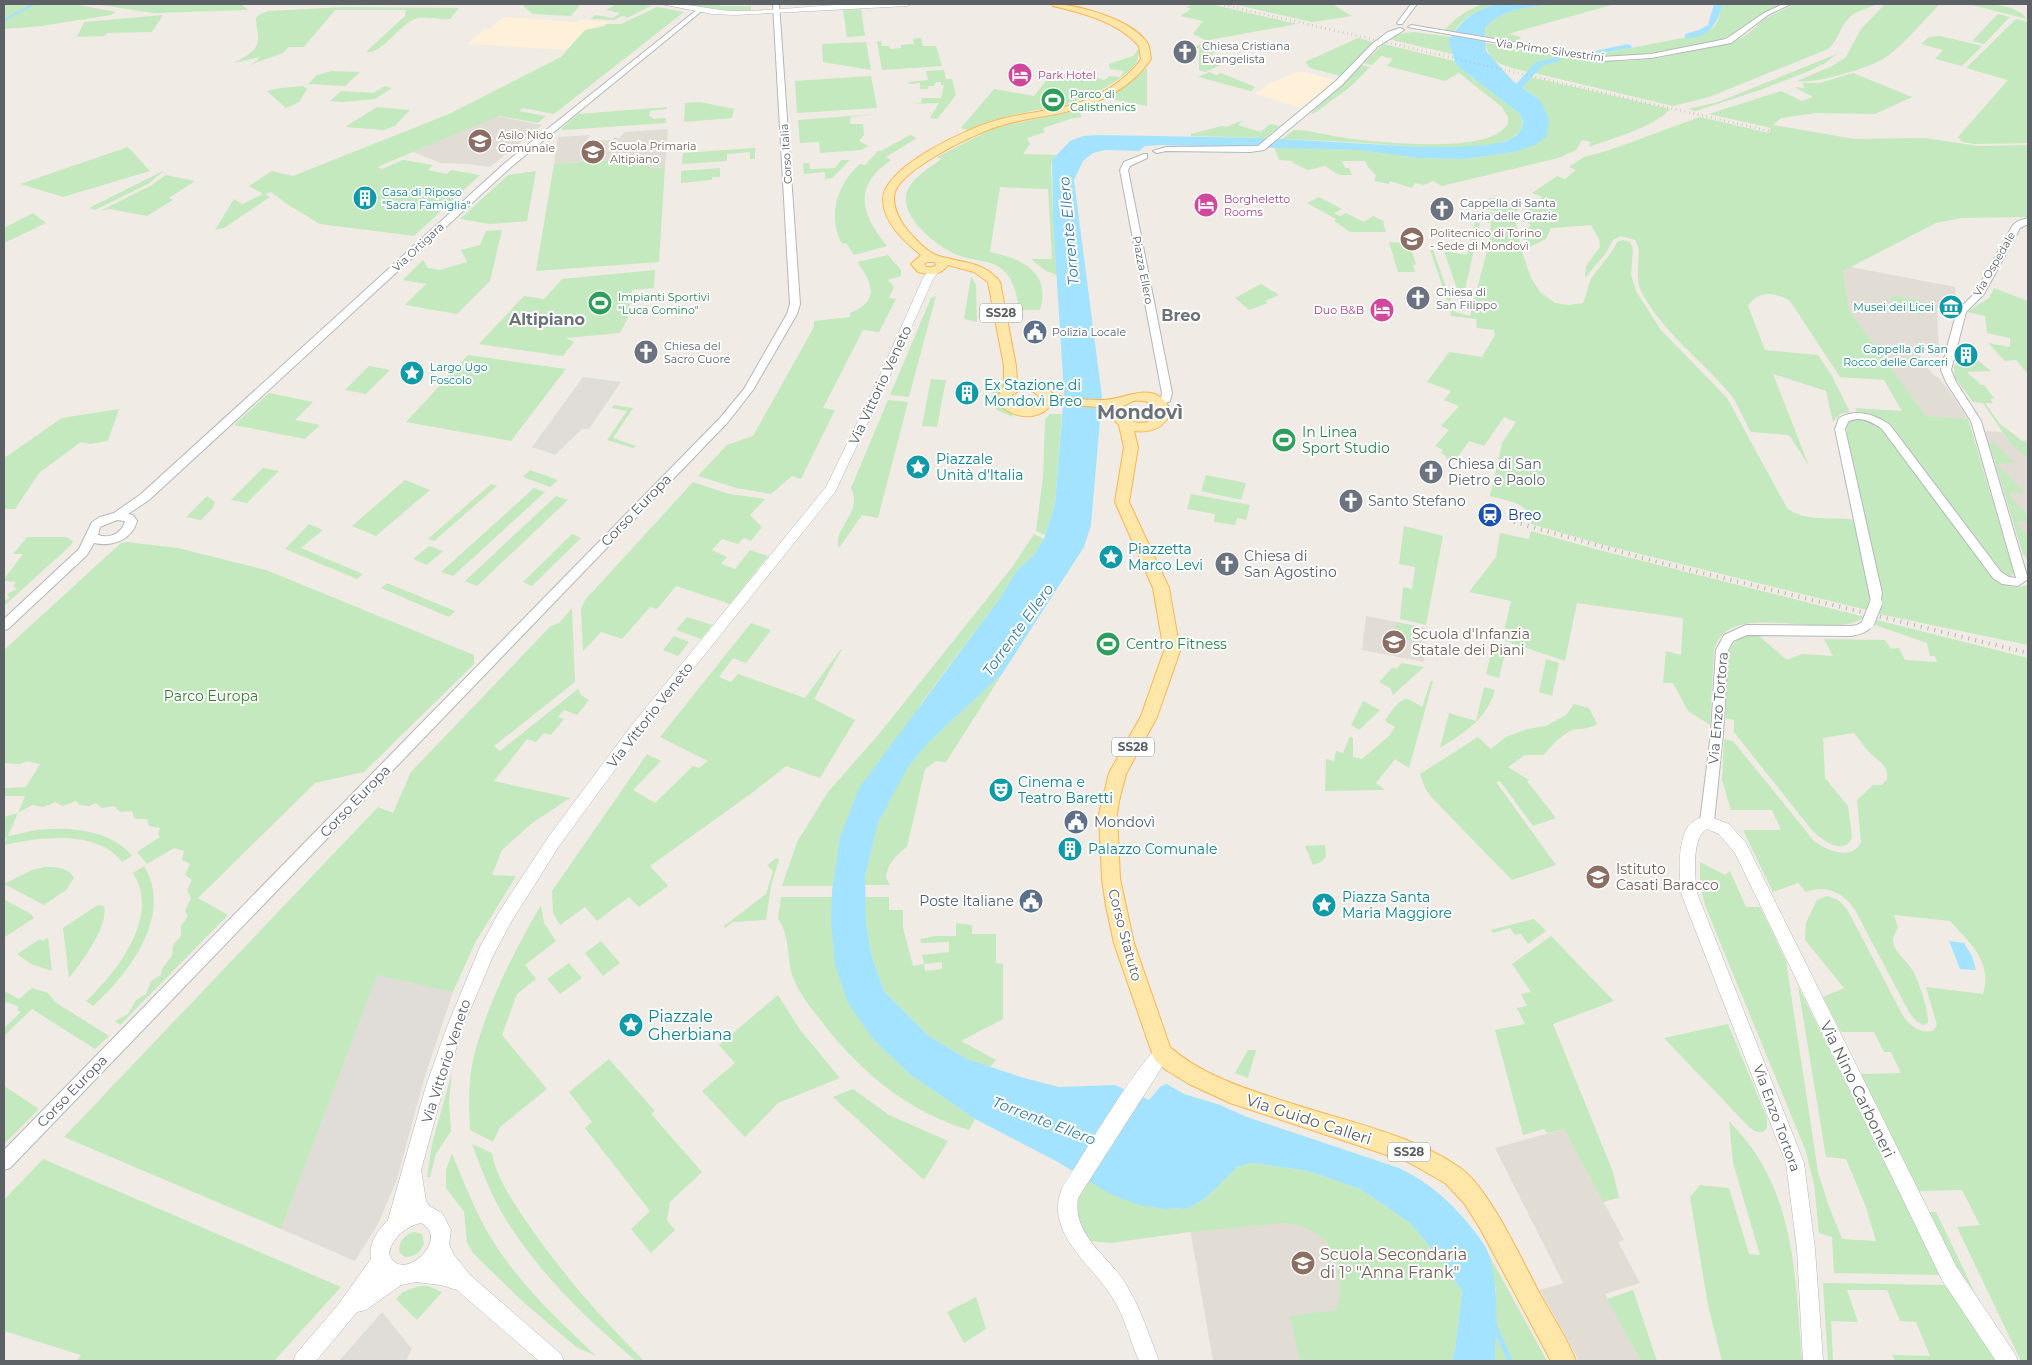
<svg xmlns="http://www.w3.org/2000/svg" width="2032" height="1365" font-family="Montserrat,sans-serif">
<rect width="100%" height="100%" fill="#f0ebe4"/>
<path fill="#fff1d9" d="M503,17L577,22L579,20L607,22L604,26L585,30L566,50L468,44L484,29H490Z
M1297,72H1307L1337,81L1305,109L1255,94L1268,84Z"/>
<path fill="#e0ddd8" d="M583,377L621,382L589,429H582L555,455L532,447Z
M377,974L453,992L424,1079L397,1179L378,1224L355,1261L281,1229Z
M382,1312L412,1349L406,1361H339Z"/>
<path fill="#e2ddd4" d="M497,116L542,125L490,167L469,164L441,163L413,152Z
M668,129L665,167L652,168L625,159L554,164L558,137L590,135L587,140H612L615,137L619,138L625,132Z
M1851,267L1955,287L1957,310L1937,308L1939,356L1921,352L1920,358L1934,376L1938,377L1948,389L1968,419L1926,416L1849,310L1843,271Z
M1985,431L2002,432L2010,443L2028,440V560L2023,554Z
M1366,616L1426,628L1424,662L1362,650Z
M1564,1129L1624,1240L1618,1242L1640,1283L1605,1294L1641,1361H1579L1540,1290L1563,1283L1495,1148Z
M1312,1191L1434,1361H1213L1189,1223Z"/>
<path fill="#c4e9be" d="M4,4H73L116,12L111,15L41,26L4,29Z
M94,4H241L248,10L153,13Z
M521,4H581L571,16L533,14Z
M616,4H640L651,6L619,22L627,17L622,16L614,20L590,19L596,15L613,18L620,13L606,10Z
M680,4H720V6H751V10H766H724Z
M1194,4H1210L1297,24L1209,40L1223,47L1211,55L1229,61L1205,72L1199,70V49L1194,47L1208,41L1193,34L1203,21L1180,16L1191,9L1186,7Z
M1233,4H1332L1352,16L1312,22Z
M1483,4H1497C1478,9 1464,16 1453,33L1444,31C1455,18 1466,10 1483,4Z
M1558,4H1615L1508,34L1521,37L1516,43L1486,38L1485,28C1504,7 1532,7 1558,4Z
M1721,4H1780C1760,13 1745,29 1725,38C1714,43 1700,44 1688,46C1655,53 1623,58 1589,56L1698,35C1717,28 1719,23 1721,4Z
M1795,4H1876C1869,9 1861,9 1854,14C1840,22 1840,40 1828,49L1709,97L1673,106L1534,73L1544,64L1559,60L1557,58L1536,63L1528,72C1510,67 1487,65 1486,43L1591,60L1628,61L1659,58L1733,42L1748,34L1764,19Z
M1885,4L1939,5C1923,21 1901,48 1883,59C1869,68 1812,85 1797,81L1830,67L1846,57L1861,29Z
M1968,4C1985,4 2016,3 2027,19Z
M343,7L459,8L450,19C440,20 423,15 415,19C399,25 382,54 367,52L368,50L405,16L406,10H335L304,47H289L283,53L250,65L258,60L259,57L234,63C243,58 259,51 258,38C258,31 256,26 256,18L260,14L269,11Z
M657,7L684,12L554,114L523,108L519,111L546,116L538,123L499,116L377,167L382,169L403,160L433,165L428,170L447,174L451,170L480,175L414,236L320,224L287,204L271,192L265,194L270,197L224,228L215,230L234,199L242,204L263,194L249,186L272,171L293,176L449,114L561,57L585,30L604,26L606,24H621Z
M861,9L865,36L847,37L843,10Z
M1998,14L2010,17L1984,44L1972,41Z
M163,15L152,32L107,33L104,36L77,37L84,22Z
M2016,19L2028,22V143L1975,144L1962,142L1958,137L2008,80L1966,68Z
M1413,32L1451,37L1448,41L1452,54L1388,39L1398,34Z
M1940,36L1982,46L1962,66L1935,59L1943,50L1921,44L1929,37Z
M921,38L923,46H936L942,66L882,70L877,41H881L882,46H889L890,49L901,48V45L914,44L913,39Z
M1358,38L1373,42L1340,76L1310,68L1305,62Z
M866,42L871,70L823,62L822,44Z
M1383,44L1454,61L1456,65L1520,114C1526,127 1520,135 1507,140C1476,154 1398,145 1363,143C1336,141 1309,140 1282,139L1294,130C1310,130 1324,135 1340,137C1375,143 1461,150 1493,136C1499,133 1504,129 1508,124V117L1502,107L1459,73L1445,81L1387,66L1393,59L1381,56L1372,65L1364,63Z
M1139,48C1140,63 1131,70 1120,78C1076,110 1045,106 996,119C986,122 977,126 967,130L961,128L994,89L1034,96L1052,73L1089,78L1092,76L1104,80L1110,76L1120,77L1124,71L1110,69L1109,64L1133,56Z
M1837,54L1825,63L1807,72L1760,90L1696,111L1688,109L1718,102Z
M1362,65L1370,67L1349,88L1313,114L1311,113Z
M1147,68V106L1105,98Z
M944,70L946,79H952L956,95L937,119L930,118L939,103L914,104L921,103L922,98H941L944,85H941V82H936L934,86H929L928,89H920V83L909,84L908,82L928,80L926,71Z
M332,71L360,72L345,86L308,84L317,75Z
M1209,72L1216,75L1221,73L1255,87L1251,91L1198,77Z
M1853,73L1912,97L1875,114L1816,113L1781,118L1773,125L1854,139L1925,138L1978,146L2028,145V217L1961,218L1936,223L1843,271L1849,310L1926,416L1968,419L2014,573L2011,577L2003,575L1889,424L1871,414L1857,412L1855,408L1902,411L1884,380L1840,377L1790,301C1775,292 1759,290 1748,306L1765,350L1818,355L1832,376L1850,412L1840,414L1833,422L1826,391L1773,374L1809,466L1789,435L1751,432C1744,420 1739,406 1731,395C1702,360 1663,333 1641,291C1633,275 1644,252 1635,240L1621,236L1613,240L1606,253L1585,278L1586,266L1600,247L1599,239L1591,225L1551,228L1546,239L1526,249L1521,229L1526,231L1531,225L1527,222L1538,217L1527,211L1542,197L1532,193L1557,176L1565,179L1576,170L1569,167L1584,157L1607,151L1700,117L1769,133L1771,128L1709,114L1781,91L1802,101L1813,97L1794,87L1805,88L1802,83H1820Z
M871,76L877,108L797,113L795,81Z
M1531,77L1670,109C1653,128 1612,138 1589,147L1591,142L1582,140L1576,150L1558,158L1442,186L1433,181L1424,185L1415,183L1412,188L1390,181L1389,184L1374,181L1376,175L1368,167L1365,161H1342L1345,168H1349L1352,175H1339L1325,166L1308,170L1291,162L1294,161L1279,160L1274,147L1359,150L1417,158L1465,159L1515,152L1541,101L1522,87Z
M303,86L307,89L299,102L286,108L267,91L281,88Z
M385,86L392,88L375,99L343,102L330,101L341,91L373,93Z
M700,102L734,109L732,118L684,122L685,103Z
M377,107L410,110L395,126L384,130L345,127Z
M667,107V109L650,111L649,116L652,117L653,119L666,118V123L564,130L561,129L578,114Z
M1078,110L1082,117L1070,119L1043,128L1045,132L1027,138L1030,144L1023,154L1058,155L1052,160L1051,166L1053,220L1057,275L1046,271L1031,259H1052L1048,189L1000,187L990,252C1020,258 1052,272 1040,310H1020C1016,295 1015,280 1002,269C991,260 976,261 963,257C941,251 895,215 908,189C915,176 930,167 942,159L937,157L994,128Z
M877,114L851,117L850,120V124H863L864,135L859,141L868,146L861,150L820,153L819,142L800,143L798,120Z
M1243,120L1238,125L1261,132L1270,124L1280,126L1265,138L1191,136V134L1222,126L1226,127Z
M910,135L917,138L886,157L891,160C852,187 861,214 887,246L854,255L846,243L842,244C827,216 837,184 860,164L865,165L878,151H881Z
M128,147L150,171L63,197L20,184Z
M755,148V159H750V152L727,154V161L682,164L683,153Z
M625,159L652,168L665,167L659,262L536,271L554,164Z
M841,160H850L832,178L825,179V172L804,174L803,163H809L810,169L835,168Z
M720,168V177H712V180L681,183V171Z
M165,170L148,184L95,210L89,208Z
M536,171L527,221L490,224L460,219L508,175Z
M166,175L195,181L169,198L173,200L147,216L109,209L100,211L152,185Z
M1319,197L1342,209L1334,213L1340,216L1346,213L1364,222L1373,216L1385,222L1383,223L1386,232H1350L1334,221L1336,219L1307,203Z
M1497,197L1509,205L1519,209L1514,213L1508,214L1469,205L1485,202L1484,200Z
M1482,211L1504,214L1515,219L1522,252L1531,278L1540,292L1555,303L1569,305L1583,303C1587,295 1587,287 1591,279C1600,265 1610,257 1617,242L1623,240L1630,242L1633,249L1631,275L1637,293L1661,330L1727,398L1787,508C1805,523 1834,516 1855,520L1870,598L1867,610L1604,545L1531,524C1531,502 1507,501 1490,496L1502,443L1516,422L1504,417L1484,446L1469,441L1454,462L1447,460L1446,456L1441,453L1443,450L1435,446L1449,430L1441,426L1459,406L1444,400L1451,391L1427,382L1449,352L1482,357L1495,335L1494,330L1477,328L1476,319L1451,316L1450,308L1430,250H1433L1455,312L1470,316L1489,243L1491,223L1478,221Z
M33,213L46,223L4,243V228Z
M1475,222L1480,223L1462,303L1444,251L1467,255Z
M502,230L490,281L457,314L405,305L426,284L403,280L423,260L428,268L440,270L467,262L461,250L480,245L486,231Z
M1389,242L1409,243L1416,264L1413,265L1415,272H1398Z
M888,255L901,270V276L888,280L894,287L889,298L896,299L879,332L863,330L823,408L835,410L801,479L792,476L771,494L736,488L698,476L727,445L753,436L814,327V321L850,317V313C880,301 873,283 857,262Z
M655,270L654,288L632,290L629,316L620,333L566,338L574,342L563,356L479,344L524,296L544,299L562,279Z
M971,277L976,285L977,322L964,319Z
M1261,284L1279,295L1265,301L1268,303L1249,310L1235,298Z
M1994,288L2028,301V374L2016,360L2005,361L1988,343L2010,347V338L1987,333L1985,316L1967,312L1989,298Z
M1891,295L1921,301L1923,315L1892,308Z
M936,296L909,397L890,395L931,298Z
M468,355L566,369L511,441L406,422Z
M1974,357L1991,371L1967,372L1981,385H1984L1994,398L1990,399L1993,403H1985L2000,424L2028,445V458L2010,443L1983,403L1973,402L1955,378L1954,366L1961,358L1970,360Z
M369,366L390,370L366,394L345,390Z
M931,379L946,380L937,427L922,426Z
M1007,381L1013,417L997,410L990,399L995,388Z
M269,393L313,402L295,420L320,425L305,439L234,425Z
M888,400L908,402L878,518L862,515L839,548C831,529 864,514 851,488Z
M614,405L633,408L613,438L636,446L633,448L607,440L627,411L612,408Z
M119,409L108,441L90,444L81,442L39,473L15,509H4V458L62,418Z
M1050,414H1062L1055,504L1045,535L1036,531L1043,478L1045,419Z
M1857,420L1871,422L1883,431L1993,577C2004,587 2014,589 2028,585V645L1879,614L1882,592L1847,435V424L1851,421Z
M1989,443L1995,444L2014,462L1998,464V466L2024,492L2010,493L2009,495L2028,516V521L2016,522L2028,537V560L2023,554Z
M263,468L279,471L247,503L231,500Z
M530,470L558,480L550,487L523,477Z
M1206,475L1246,483L1241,500L1201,491Z
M405,480L430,490L376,536L352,526Z
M693,482L729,494L765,499L750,515L762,527L751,541L744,538L738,544L722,539L712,550L727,557L721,564L735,569L750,550L768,556L730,604L676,586L657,609L650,607L622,639L601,632L583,651L581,609L585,600Z
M491,484L497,486L434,541L428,539Z
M534,488L545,492L453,576L441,572Z
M1191,494L1250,505L1246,520L1237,518L1235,525L1214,522L1215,514L1187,509Z
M207,496L215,502L212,509L201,520L186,517Z
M556,496L568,500L477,586L465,581Z
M309,524L323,530L301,548L363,574L357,579L285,549Z
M1404,526L1443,536L1426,625L1400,619L1403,587L1412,589L1415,567L1399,564Z
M1531,531L1599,550L1865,617C1827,644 1729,595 1714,650L1710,725L1688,711L1673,683H1663L1666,651L1681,655L1683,618L1577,603L1565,661L1502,640L1511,601L1469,592L1496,557L1500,533L1529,539Z
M572,534L581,538L532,586L523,582Z
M1034,534L1044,539L1033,556L1017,570L1000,598L922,702L840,837L833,886H782L797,842L828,792L879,734L1013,566Z
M27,537H66L73,541L71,545L4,606V601L10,598L7,594L17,589L13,586L16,582L4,581V579L23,554H13Z
M126,542L178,548L266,570L474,655V664L364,772L315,783L198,898L228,915L120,1025L115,1021L128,1014L136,1000L146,994L151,981L161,975L162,969L173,954C171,946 175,942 181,936V926L188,916L185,911L191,898L187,890L192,880L185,875L190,864L182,860L184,851L174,848L147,864L137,852L160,837L158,834L160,828L149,826L147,819H135L132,811L120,812L114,806L102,808L96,803L89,806L79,805L76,801L63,806L55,802L44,807L32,805L18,813L8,836C15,835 23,833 31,831C63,826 110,828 132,856L122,862C98,829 39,837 4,845L7,837L4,838V817L18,813L25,796H4V788L26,787L40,764L27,761L20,764L4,763V650L121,543Z
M429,546L443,551L427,565L413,559Z
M387,583L455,611L449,617L381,588Z
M572,608L575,682L494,746L500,751L578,689L581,695L589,700L577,715L564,710L558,717L564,719L551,735L544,733L536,742L527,739L494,781L570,798L531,824L502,850L492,875L516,876L475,943L453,992L377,975L281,1229L64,1137L378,807L393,813L411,772L544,633L551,626L559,623Z
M687,617L712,625L701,639L676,630Z
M1877,620L2028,658V1361H2021L1957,1227L1980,1225L1962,1190L1918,1191L1861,1074L1901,1073L1891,1052H1884L1874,1032H1841L1823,997L1844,988L1805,940L1806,923L1817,900L1827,896L1838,900L1847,909L1902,1014C1909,1025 1919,1034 1933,1031L1937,1025L1926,987L1983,994C1993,962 1970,943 1950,921L1894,915L1898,928C1885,946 1901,954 1911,968C1918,977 1929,1012 1928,1023L1923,1025L1916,1021L1909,1012L1855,910C1843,892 1826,884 1806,892L1798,883L1773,892L1743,830H1781L1772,810H1731L1722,780L1724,739L1733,741L1814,841C1826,850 1852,862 1861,842L1857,800L1873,785H1881L1887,780C1889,765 1879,762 1870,753C1864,747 1859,739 1854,733L1823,738L1825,778L1848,806L1852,837C1845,858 1819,838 1811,829L1734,732V720L1725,718C1726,702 1724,659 1731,647C1737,637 1748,635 1758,635L1787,660L1802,654L1833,656L1824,639L1885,640L1891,649L1899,648L1905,660L1937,662L1935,656H1930L1927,643L1875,625Z
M1396,622L1420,627L1419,642L1395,637Z
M751,623L771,630L746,663L733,658L719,677L731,682L738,674L805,698L841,649H842L814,699L855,720L820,778L786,766L756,790L650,866L668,886L639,907L629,897L597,921L585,907L560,925L553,913L552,891L647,754L661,761L633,790L655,803L693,766L699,768L708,761L660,737Z
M674,636L689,642L678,656L663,650Z
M1494,642L1507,645L1499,678L1486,674Z
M1546,659L1559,663L1552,696L1539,692Z
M1402,663L1424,667L1393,695L1390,688L1379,682L1393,667L1396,669Z
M1002,674L946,762L936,761L925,769L907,847C896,855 887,864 886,878L890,885H865V877L878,823L907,767L929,742Z
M1431,681H1433L1409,768L1395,759L1376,783L1385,790L1325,791L1326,759L1334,761L1336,751L1343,753L1350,736L1353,738V757L1362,759L1389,736L1395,727L1385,721C1388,715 1400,698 1407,699C1412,700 1418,705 1422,707Z
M1484,687L1495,690C1486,720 1465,732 1440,748L1449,713L1476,721Z
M1363,701L1380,710L1359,730L1351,725Z
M1574,704L1589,708L1597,724C1585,731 1579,727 1570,731C1559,737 1551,747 1543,755H1525L1508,767L1529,780L1527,781L1556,818L1533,826L1500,781L1496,782L1556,865L1512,880L1432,798L1425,788L1420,774L1478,737L1491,749L1506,737L1527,729L1546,726L1566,715Z
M1325,845L1326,857L1321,862L1313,865L1305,846Z
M777,858L779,860L771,886L766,920L733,922L725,928L724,926L766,894L773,871L767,865Z
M1700,862L1725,875L1730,871L1746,907H1760L1786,961L1818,1172L1828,1204L1842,1239L1876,1241L1866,1207L1846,1159L1826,1157L1798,986L1940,1275L1834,1273L1832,1237L1819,1233L1814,1184L1805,1149L1706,908L1700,885Z
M144,866C174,915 129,974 93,1006L86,1001C117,972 161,916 133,873Z
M45,867C56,867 68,867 74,878L66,890L44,905L4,884L32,870Z
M781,897H832L872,1038L908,1073L975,1119L969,1130C907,1112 857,1069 819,1018C810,1007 800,994 794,980C786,961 791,935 778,919Z
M865,897H889V910H903V928L913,966L924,964L925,971L942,969V962L924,964L922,955L949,952V942L921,943L920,939L936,936H956V923L972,925V934H996V963L1003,964V1019L961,1041L996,1060L990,1067L967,1059L929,1036L884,991L872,957L866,922Z
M5,900L31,914L34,918L5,937L4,932Z
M98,905L104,906C109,926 81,963 69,978L63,928Z
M541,905L544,923L556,941L525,965L536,979L517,994L502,1035L547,1089L500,1127L493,1142L470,1130C469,1109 468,1087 472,1065C483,1012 514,951 541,905Z
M1534,919L1546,931L1528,944L1521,934L1515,935L1510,928L1493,933L1491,930Z
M1551,936L1614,1001L1553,1024L1613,1172L1619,1198L1603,1202L1564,1129L1547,1133L1544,1129L1523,1135L1495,1030L1525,1024L1517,1008L1527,1006L1521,994L1531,992L1512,964Z
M48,938L52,971L31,964L17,954L40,939L43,941Z
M601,941L620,963L603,976L585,953Z
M569,963L582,978L560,994L547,979Z
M32,988L48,993L55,1002L109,1036L95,1049L32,1009L4,1036V1028L21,1012L17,1010L19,1007L7,1002L4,1005V991L19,999Z
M778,995L800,1030L840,1078L778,1103L745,1137L702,1091L735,1063L719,1045Z
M1728,1024L1767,1118V1128C1762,1135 1756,1132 1750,1128L1664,1038Z
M1248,1050H1256L1248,1078L1235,1073Z
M609,1059L655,1111L651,1114L702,1172L670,1202L667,1220L675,1230L651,1253L631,1229L650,1211L585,1128L592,1122L569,1092Z
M452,1072L449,1101L451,1131L436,1154L430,1177H427L432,1144Z
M4,1086L39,1109L4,1144Z
M853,1089L889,1115L948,1141L924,1180L833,1097Z
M1729,1121C1738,1131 1748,1142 1756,1154C1796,1215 1796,1290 1802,1361H1722L1708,1305L1690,1197L1700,1185L1729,1188L1749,1254L1760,1255L1733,1163Z
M472,1144L492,1153C496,1177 511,1198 524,1218C559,1270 600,1317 644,1361H636C587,1319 539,1274 505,1218C491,1195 481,1169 472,1144Z
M452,1153C463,1181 474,1208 488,1233C516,1281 556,1318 596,1356L576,1347L520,1299L473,1253L467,1243L464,1212L446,1188V1170Z
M43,1159L341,1287L274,1361H77L81,1355L4,1331V1200Z
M1252,1163L1308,1171L1360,1189L1410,1223L1444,1263L1462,1292L1455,1350L1451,1361H1300L1290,1316L1336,1310L1340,1295L1337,1264L1327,1242L1313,1231L1298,1225L1283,1223L1190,1232L1110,1243L1091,1241L1082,1233L1074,1204L1088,1180C1119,1199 1175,1224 1207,1197C1217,1188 1225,1173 1237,1167C1242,1165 1248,1164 1252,1163Z
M1928,1212H1936L1986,1316L1959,1273Z
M414,1232L422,1234L424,1243C421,1252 414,1258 405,1257L400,1253C397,1243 404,1235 414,1232Z
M1487,1251L1547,1361H1495L1496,1289Z
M1823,1283L1945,1285L1997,1361H1895L1892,1355L1930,1356L1916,1322L1900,1321L1887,1290H1847L1858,1322L1831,1321L1833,1361H1828Z
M420,1286H428L442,1292L417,1320L396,1299L403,1292Z
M1633,1290L1657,1361H1641L1607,1299Z
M976,1297L986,1329L964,1343L947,1312Z"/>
<path fill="#a4e3ff" d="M1497,4H1558C1532,7 1504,7 1485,28L1486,51L1513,81L1541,101L1549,119L1547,136L1535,145L1515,152L1465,159L1417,158L1359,150L1159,145L1145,146L1139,151L1105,150L1093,153L1083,161L1074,180L1102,397L1091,525L1084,547L1002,674L929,742L908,767L878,823L865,877L866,922L872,957L884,991L929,1036L967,1059L1024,1078L1059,1087L1115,1085L1149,1100L1161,1086L1167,1084L1184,1094L1220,1105L1247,1117L1399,1168C1429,1182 1451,1202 1472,1228C1477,1235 1484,1243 1487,1250C1500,1281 1496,1329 1495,1361H1451L1455,1350L1462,1292L1444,1263L1410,1223L1360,1189L1308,1171L1252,1163L1237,1167L1206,1198L1189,1208L1164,1209L1139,1205L1112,1195L1056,1161L975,1119L908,1073L872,1038L848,1003L835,965L831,922L832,891L840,837L859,788L1000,598L1017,570L1033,556L1044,539L1055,504L1064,393L1053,220L1052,160L1070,141L1083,136L1099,135L1265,138L1421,147H1458L1487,145L1506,141L1517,135L1522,128L1523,122L1520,114L1456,65L1448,41C1463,19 1472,11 1497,4Z
M1949,941L1964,943L1972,956L1976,970L1960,969Z"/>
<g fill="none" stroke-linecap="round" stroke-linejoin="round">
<path stroke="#a4e3ff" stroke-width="2.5" d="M4,20L34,4"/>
<path stroke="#a4e3ff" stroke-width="5" d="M1494,1324L1510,1361"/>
<path fill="#a4e3ff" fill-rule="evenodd" d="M1714,4H1722C1719,23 1707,40 1685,38V34L1699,30L1708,25Z
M1628,44L1632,46L1631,48L1590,55L1586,53Z
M1557,57H1560V61L1542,66L1522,88H1516V84L1536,62Z"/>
<defs>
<path id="tertiary" d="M773,4H779L800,304L797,314L753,390L728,422L10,1168L4,1170V1150L720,418L744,389L787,314L790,304Z
M1411,4H1417L1402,24H1398L1397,23Z
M1783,4H1791L1768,15L1731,43L1651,58L1602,61L1408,27L1411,25L1602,57L1651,54L1726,39L1764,13Z
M698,9L703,10L511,167L149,500L128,514L133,515L137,521C132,540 112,547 94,543L87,555L8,629L4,630V619L79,549L92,522L100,517L114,513L141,494L505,163ZM117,520L125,521C122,534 109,539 98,535L100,527Z
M1400,28L1404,30L1377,47L1342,85L1264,150L1250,152L1166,151L1157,153L1153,151L1166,147L1258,146L1336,81L1372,44L1388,32Z
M1144,154H1147V158L1130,166L1128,170L1172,393L1170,401L1160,406L1155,403L1161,398L1162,393L1120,170L1124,162Z
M2028,218V224L2020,228L1984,294L1966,312L1951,370L1956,382L1981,421L2028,579L2018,586L2002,584L1993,578L1882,429C1872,422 1859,415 1848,422L1845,429L1882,593L1880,606H1872L1835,429L1839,418C1856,408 1875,414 1890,425L2001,572L2009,577L2016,578L1971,421L1946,382L1941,370L1957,311L1975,293L2013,225L2018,221Z
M1868,619L1872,620L1874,623C1869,632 1861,634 1851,636L1747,635L1733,641L1728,650L1723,733L1714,822L1712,826L1707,828L1702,826L1700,822L1711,733L1716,650L1724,635L1746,625L1851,626L1857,625Z"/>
<path id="secondary" d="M661,4C685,2 709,10 734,11C793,11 852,0 911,4L907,6L735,15L712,14Z
M934,268L939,271L933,279L887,382L835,492L641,734L559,846L511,922L493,956L463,1027L444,1086L421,1170L426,1201L429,1206L442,1213L451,1230L449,1244L454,1255L470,1275L561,1354L564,1361H539L457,1290L441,1285L416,1282L401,1285L366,1310L357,1312L316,1361H293L296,1354L338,1305L371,1259C368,1244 378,1230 388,1220L426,1086L447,1027L480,947L499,912L549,836L631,726L826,487L877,382L923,278L930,269ZM421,1223C453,1238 399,1287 389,1253C392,1238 406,1226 421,1223Z
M1707,816L1729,824L1746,843L1956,1266L2015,1354L2018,1361H1996L1942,1280L1735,853L1719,834L1707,829C1691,837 1695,877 1697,893L1804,1163L1815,1249L1823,1361H1803L1797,1249L1786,1163L1681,893C1679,875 1677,835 1692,822C1696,819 1702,817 1707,816Z
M1162,1045L1168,1047L1171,1053L1078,1198C1072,1237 1110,1256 1127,1286C1141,1309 1149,1336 1159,1361H1139C1130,1340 1125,1317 1112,1297C1092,1264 1044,1234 1062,1188C1078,1164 1143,1052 1162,1045Z"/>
<path id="primary" d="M1052,4C1077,4 1134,20 1148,44C1150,48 1150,54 1151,59C1137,80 1115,95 1091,104C1063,116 1032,116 1003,125C979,131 903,168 895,192C892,202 896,212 901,221C907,231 925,251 936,255C958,263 984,260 1000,282L1016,366L1017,382C1027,381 1039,382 1047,388C1050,391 1052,394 1056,395C1070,399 1088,400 1102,400C1126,400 1155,377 1171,411C1165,428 1152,433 1134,431L1138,447L1129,502L1169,588L1180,651L1157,717L1126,774L1119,801L1117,814L1120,879L1134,943L1170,1047C1204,1077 1250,1090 1293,1104C1346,1121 1413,1135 1459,1167C1489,1187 1522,1261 1540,1294C1552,1316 1567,1338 1576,1361H1551L1481,1230L1464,1203L1445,1183L1408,1162L1230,1103L1189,1084L1166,1070L1155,1060L1152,1053L1114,943L1106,906L1102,879L1099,814L1109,773L1141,716L1164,651L1153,588L1115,502L1124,447L1119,425L1108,413L1109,408L1052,403C1040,423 1010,419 997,401L999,394L1004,387V366L988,282L974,272L948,265C941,276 929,275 918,272L911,264L921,255C905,242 883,222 883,200C883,167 966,129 994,121C1023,112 1054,112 1083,101C1105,93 1128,78 1141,59L1139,46C1118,22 1083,13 1053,6ZM927,262H935L936,265L932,267H926L924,264ZM1022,389L1032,391L1040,397L1037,405C1028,410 1018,408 1011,400L1012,395ZM1133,401C1143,400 1152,401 1157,411C1152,428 1131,425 1122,413L1123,406Z"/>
</defs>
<use href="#tertiary" stroke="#b4b8bc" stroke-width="2"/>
<use href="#secondary" stroke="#b5babf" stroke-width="1"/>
<use href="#primary" stroke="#fdb54f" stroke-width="2"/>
<use href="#tertiary" fill="#fff" fill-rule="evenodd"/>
<use href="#secondary" fill="#fff" fill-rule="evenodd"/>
<use href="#primary" fill="#ffe6a9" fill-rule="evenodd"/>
<path stroke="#b3b4b5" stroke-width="2.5" stroke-dasharray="0.5 4" stroke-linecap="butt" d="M1220,4L1769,131"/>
<path stroke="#b3b4b5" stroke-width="4" stroke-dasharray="1 6" stroke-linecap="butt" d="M1514,522L1654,561L2028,653"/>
<defs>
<path id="tertiary-bridge" d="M1868,623L1876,603"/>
</defs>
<use href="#tertiary-bridge" stroke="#b4b8bc" stroke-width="14" stroke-linecap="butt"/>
<use href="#tertiary-bridge" stroke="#fff" stroke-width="12"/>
</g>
<defs>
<symbol id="church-disc" viewBox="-11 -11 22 22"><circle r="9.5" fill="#6b7280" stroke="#fff"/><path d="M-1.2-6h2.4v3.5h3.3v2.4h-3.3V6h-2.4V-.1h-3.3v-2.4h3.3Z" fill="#fff"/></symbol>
<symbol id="hotel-disc" viewBox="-11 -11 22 22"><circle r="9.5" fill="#d1479c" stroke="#fff"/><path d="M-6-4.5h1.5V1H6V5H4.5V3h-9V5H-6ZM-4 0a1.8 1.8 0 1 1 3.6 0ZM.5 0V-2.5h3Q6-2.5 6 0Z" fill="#fff"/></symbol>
<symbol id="stadium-disc" viewBox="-11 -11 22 22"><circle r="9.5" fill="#2e9e5b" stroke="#fff"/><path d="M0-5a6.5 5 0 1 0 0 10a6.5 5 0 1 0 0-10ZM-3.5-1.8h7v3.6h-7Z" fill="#fff"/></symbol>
<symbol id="school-disc" viewBox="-11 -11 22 22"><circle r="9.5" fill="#8d6e63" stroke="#fff"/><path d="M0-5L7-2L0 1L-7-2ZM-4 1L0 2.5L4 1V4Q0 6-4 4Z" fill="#fff"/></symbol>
<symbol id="building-disc" viewBox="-11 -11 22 22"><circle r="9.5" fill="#0f9aa8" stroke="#fff"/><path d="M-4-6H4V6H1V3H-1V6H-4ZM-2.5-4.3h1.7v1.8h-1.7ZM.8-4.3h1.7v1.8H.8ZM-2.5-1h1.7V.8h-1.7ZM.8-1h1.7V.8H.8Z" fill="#fff"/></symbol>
<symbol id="museum-disc" viewBox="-11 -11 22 22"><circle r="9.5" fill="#0f9aa8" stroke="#fff"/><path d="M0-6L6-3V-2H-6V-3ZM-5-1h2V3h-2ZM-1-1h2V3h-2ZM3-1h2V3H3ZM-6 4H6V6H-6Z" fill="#fff"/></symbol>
<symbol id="civic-disc" viewBox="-11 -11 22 22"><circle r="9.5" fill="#5c6f8a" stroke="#fff"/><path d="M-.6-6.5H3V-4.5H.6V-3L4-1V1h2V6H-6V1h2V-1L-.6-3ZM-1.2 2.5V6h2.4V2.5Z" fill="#fff"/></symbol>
<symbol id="sight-disc" viewBox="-11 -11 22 22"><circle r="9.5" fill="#0f9aa8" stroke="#fff"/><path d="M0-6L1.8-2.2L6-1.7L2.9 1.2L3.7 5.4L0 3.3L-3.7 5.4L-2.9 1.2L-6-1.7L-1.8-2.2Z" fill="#fff"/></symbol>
<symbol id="station-disc" viewBox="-11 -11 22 22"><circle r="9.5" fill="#1a4fb4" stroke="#fff"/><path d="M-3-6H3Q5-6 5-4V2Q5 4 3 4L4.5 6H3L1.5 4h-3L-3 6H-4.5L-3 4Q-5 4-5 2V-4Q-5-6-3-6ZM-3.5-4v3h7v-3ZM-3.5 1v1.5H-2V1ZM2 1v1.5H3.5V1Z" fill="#fff"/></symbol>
<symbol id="theatre-disc" viewBox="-11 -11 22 22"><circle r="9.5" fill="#0f9aa8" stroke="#fff"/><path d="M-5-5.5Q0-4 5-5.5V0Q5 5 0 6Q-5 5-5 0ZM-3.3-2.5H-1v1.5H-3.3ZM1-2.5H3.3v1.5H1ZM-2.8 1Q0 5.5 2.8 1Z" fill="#fff"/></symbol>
<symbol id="university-disc" viewBox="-11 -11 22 22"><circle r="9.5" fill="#8d6e63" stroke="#fff"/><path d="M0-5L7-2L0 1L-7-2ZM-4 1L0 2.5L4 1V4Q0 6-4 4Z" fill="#fff"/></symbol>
</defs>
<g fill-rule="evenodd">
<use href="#church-disc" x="1171" y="38" width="28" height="28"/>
<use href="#hotel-disc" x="1006" y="61" width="28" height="28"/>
<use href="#stadium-disc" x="1039" y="86" width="28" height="28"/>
<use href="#school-disc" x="466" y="127" width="28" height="28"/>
<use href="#school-disc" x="579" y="138" width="28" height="28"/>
<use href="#building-disc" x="351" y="184" width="28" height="28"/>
<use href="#hotel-disc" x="1192" y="191" width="28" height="28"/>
<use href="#church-disc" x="1428" y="195" width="28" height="28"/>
<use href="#school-disc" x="1398" y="225" width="28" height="28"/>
<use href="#church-disc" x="1404" y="284" width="28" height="28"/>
<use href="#stadium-disc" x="586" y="289" width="28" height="28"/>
<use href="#museum-disc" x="1937" y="293" width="28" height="28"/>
<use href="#hotel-disc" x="1368" y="296" width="28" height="28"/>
<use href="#civic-disc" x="1021" y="318" width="28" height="28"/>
<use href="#church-disc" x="632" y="338" width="28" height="28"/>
<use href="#building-disc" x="1952" y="341" width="28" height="28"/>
<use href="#sight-disc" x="398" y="359" width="28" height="28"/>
<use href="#building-disc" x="953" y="379" width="28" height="28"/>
<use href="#stadium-disc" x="1270" y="426" width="28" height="28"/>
<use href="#sight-disc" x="904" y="453" width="28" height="28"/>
<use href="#church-disc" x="1417" y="458" width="28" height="28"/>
<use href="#church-disc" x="1337" y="487" width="28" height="28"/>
<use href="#station-disc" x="1476" y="501" width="28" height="28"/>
<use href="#sight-disc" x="1097" y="543" width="28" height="28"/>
<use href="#church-disc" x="1213" y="550" width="28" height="28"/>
<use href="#school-disc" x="1380" y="628" width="28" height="28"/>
<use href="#stadium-disc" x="1094" y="630" width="28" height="28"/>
<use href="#theatre-disc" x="987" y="776" width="28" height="28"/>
<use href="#civic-disc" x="1062" y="808" width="28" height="28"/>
<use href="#building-disc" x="1056" y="835" width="28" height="28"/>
<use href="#university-disc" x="1584" y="863" width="28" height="28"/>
<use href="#civic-disc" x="1017" y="887" width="28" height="28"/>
<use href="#sight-disc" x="1310" y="891" width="28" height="28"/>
<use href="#sight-disc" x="617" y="1011" width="28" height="28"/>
<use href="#school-disc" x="1289" y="1249" width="28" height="28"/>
</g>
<g text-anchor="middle" stroke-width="4" stroke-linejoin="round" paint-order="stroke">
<g font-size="11" fill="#5b616d" stroke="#fff" text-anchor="start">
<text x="1202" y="50">Chiesa Cristiana<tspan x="1202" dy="13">Evangelista</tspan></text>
<text x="1460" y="207">Cappella di Santa<tspan x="1460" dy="13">Maria delle Grazie</tspan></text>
<text x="1436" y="296">Chiesa di<tspan x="1436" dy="13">San Filippo</tspan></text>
<text x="664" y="350">Chiesa del<tspan x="664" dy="13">Sacro Cuore</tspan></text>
</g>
<g font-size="11" fill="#5c6166" stroke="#fff">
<text transform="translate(1550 50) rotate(8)" y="4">Via Primo Silvestrini</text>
<text transform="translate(786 154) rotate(-94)" y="4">Corso Italia</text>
<text transform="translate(418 247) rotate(-43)" y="4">Via Ortigara</text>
<text transform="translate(1994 264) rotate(-60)" y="4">Via Ospedale</text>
<text transform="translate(1143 270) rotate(79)" y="4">Piazza Ellero</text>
</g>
<g font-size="11" fill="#b23c85" stroke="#fff" text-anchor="start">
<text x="1038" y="79">Park Hotel</text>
<text x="1224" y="203">Borgheletto<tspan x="1224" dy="13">Rooms</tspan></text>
<text x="1364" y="314" text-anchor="end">Duo B&amp;B</text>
</g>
<g font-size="11" fill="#27864d" stroke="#fff" text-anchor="start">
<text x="1070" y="98">Parco di<tspan x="1070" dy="13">Calisthenics</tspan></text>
<text x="618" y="301">Impianti Sportivi<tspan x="618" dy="13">"Luca Comino"</tspan></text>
</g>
<g font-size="11" fill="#785e54" stroke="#fff" text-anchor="start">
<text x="498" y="139">Asilo Nido<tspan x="498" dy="13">Comunale</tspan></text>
<text x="610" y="150">Scuola Primaria<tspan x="610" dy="13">Altipiano</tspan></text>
<text x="1430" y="237">Politecnico di Torino<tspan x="1430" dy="13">- Sede di Mondovì</tspan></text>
</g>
<g font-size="11" fill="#0d838f" stroke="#fff" text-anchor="start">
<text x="382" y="196">Casa di Riposo<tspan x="382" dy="13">"Sacra Famiglia"</tspan></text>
<text x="1934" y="311" text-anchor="end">Musei dei Licei</text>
<text x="1948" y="353" text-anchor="end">Cappella di San<tspan x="1948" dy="13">Rocco delle Carceri</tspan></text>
<text x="430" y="371">Largo Ugo<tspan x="430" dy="13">Foscolo</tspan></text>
</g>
<g font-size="11" fill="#4e5e75" stroke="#fff" text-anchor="start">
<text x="1052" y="336">Polizia Locale</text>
</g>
<g fill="#fff" stroke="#8d9094" stroke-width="1">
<rect x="980" y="303.5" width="42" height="19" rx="4"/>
<rect x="1112" y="737.5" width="42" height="19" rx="4"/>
<rect x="1388" y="1142.5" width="42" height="19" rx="4"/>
</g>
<g font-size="12" font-weight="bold" fill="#5c6166">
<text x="1001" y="317">SS28</text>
<text x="1133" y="751">SS28</text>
<text x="1409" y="1156">SS28</text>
</g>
<g font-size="14" fill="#5c6166" stroke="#fff">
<text transform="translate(880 385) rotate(-65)" y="5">Via Vittorio Veneto</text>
<text transform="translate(636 510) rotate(-46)" y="5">Corso Europa</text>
<text transform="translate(1718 708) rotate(-85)" y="5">Via Enzo Tortora</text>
<text transform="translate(650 715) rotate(-52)" y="5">Via Vittorio Veneto</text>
<text transform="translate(355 801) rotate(-46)" y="5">Corso Europa</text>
<text transform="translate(1125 935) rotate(75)" y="5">Corso Statuto</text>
<text transform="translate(446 1061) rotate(-72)" y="5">Via Vittorio Veneto</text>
<text transform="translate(72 1091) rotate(-46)" y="5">Corso Europa</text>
<text transform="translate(1777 1118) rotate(70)" y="5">Via Enzo Tortora</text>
</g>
<g font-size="14" fill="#0d838f" stroke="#fff" text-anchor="start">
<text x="984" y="390">Ex Stazione di<tspan x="984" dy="16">Mondovì Breo</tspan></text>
<text x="936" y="464">Piazzale<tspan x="936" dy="16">Unità d'Italia</tspan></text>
<text x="1128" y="554">Piazzetta<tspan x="1128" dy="16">Marco Levi</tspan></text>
<text x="1018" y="787">Cinema e<tspan x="1018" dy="16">Teatro Baretti</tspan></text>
<text x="1088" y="854">Palazzo Comunale</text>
<text x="1342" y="902">Piazza Santa<tspan x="1342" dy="16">Maria Maggiore</tspan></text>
</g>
<g font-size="14" fill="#27864d" stroke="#fff" text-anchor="start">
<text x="1302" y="437">In Linea<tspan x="1302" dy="16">Sport Studio</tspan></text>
<text x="1126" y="649">Centro Fitness</text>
</g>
<g font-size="14" fill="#5b616d" stroke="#fff" text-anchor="start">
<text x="1448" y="469">Chiesa di San<tspan x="1448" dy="16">Pietro e Paolo</tspan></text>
<text x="1368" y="506">Santo Stefano</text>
<text x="1244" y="561">Chiesa di<tspan x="1244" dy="16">San Agostino</tspan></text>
</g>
<g font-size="14" fill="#164399" stroke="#fff" text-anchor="start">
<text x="1508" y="520">Breo</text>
</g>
<g font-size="14" fill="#785e54" stroke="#fff" text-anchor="start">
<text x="1412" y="639">Scuola d'Infanzia<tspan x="1412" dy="16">Statale dei Piani</tspan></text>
<text x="1616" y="874">Istituto<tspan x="1616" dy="16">Casati Baracco</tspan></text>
</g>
<g font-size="14" fill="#34832d" stroke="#fff">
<text x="211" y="701">Parco Europa</text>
</g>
<g font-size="14" fill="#4e5e75" stroke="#fff" text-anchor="start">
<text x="1094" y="827">Mondovì</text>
<text x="1014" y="906" text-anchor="end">Poste Italiane</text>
</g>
<g font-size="15" font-style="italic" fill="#337ba7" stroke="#fff">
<text transform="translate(1069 231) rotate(-95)" y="5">Torrente Ellero</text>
<text transform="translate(1018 630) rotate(-54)" y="5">Torrente Ellero</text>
<text transform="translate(1044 1121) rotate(21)" y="5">Torrente Ellero</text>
</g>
<g font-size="16" font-weight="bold" fill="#6c7378" stroke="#fff">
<text x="1181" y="321">Breo</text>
<text x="547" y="325">Altipiano</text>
</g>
<g font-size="16" fill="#0d838f" stroke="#fff" text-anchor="start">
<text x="648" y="1022">Piazzale<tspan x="648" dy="18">Gherbiana</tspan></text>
</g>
<g font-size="16" fill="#5c6166" stroke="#fff">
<text transform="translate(1858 1089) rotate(64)" y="6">Via Nino Carboneri</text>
<text transform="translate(1309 1119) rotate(18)" y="6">Via Guido Calleri</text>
</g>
<g font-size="16" fill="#785e54" stroke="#fff" text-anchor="start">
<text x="1320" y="1260">Scuola Secondaria<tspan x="1320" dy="18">di 1° "Anna Frank"</tspan></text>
</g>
<g font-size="19" font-weight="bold" fill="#6c7378" stroke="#fff">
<text x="1140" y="419">Mondovì</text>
</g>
</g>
<rect width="2032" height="1365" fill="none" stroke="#5c6166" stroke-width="10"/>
</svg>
